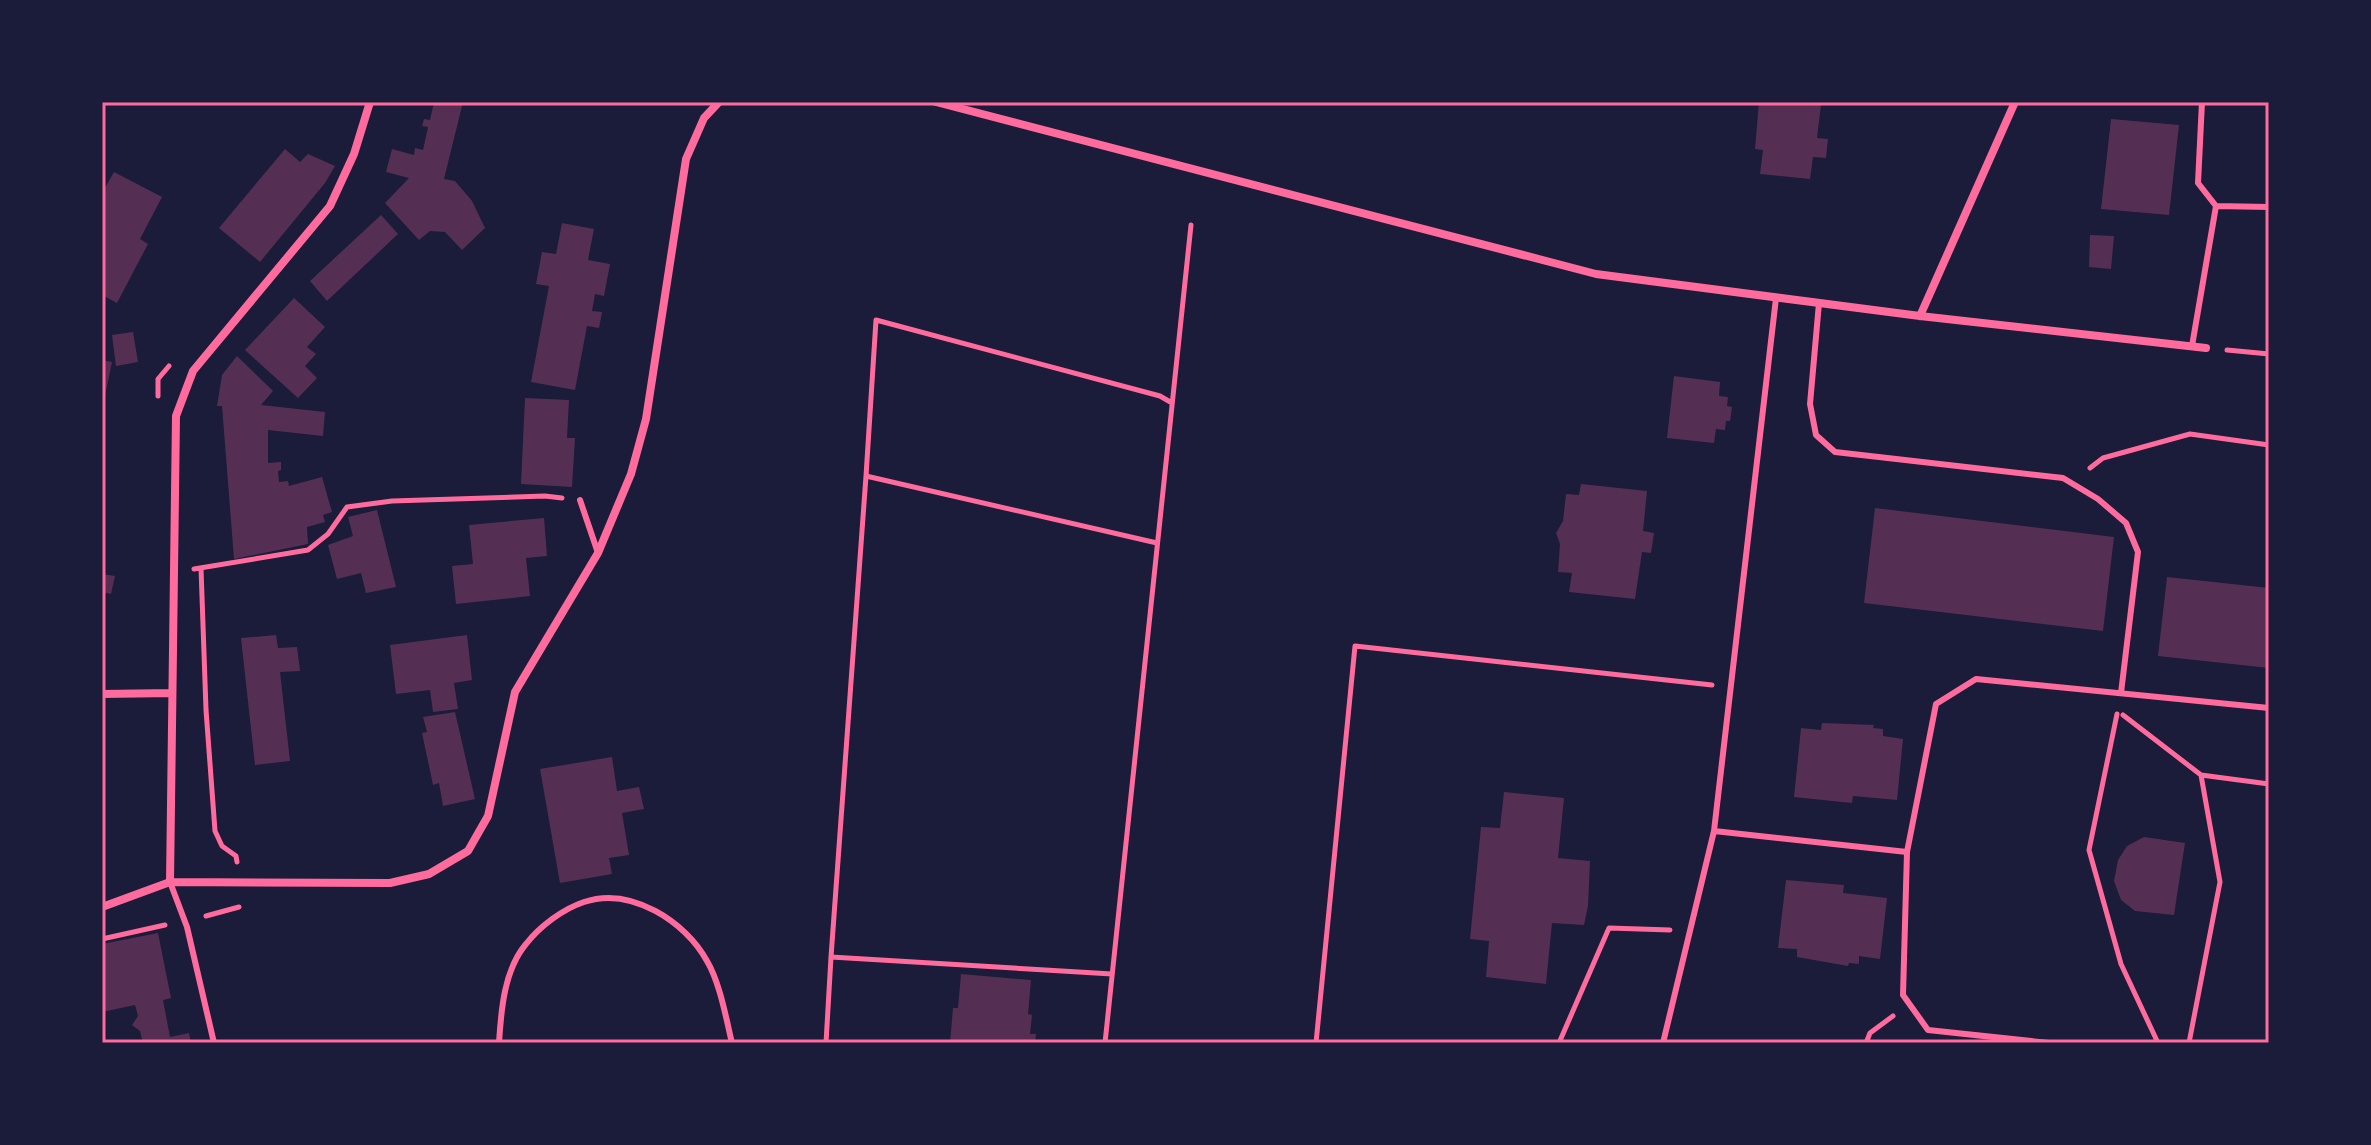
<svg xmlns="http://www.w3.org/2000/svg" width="2371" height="1145" font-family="Raleway,sans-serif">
<rect width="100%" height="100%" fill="#1b1b3a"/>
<path fill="#542f53" d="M434,102H463L444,179L455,181L472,201L485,228L462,250L445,232L430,231L419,240L385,203L409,178L386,172L392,149L414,155L415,148L423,150L428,127L422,126L424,119L430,120Z
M1759,102H1813V105H1821L1817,138L1828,139L1826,158L1813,157L1810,179L1760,174L1763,150L1755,149Z
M2111,119L2179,125L2169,215L2101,209Z
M285,149L300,162L308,154L335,166L325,183L260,262L219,228Z
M114,172L162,197L140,239L148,244L117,303L102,295V193Z
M381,215L398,234L327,301L310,281Z
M562,223L594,229L588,260L610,264L604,296L595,294L592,311L602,312L599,328L587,326L575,390L531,382L549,286L536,284L542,252L556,254Z
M2090,235L2114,236L2111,269L2089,267Z
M294,298L325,327L307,347L316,354L305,366L317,378L298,398L245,350Z
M133,332L138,362L116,366L112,335Z
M237,356L273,391L261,405L325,412L323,436L268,430V463L281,462V470L278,471L279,482L288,481L289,486L322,477L332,512L323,515L325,522L307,527L308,544L234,559L222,406H217L222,375Z
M102,360L112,362L103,406H102Z
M1674,376L1720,382L1719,396L1728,397L1727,406L1732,407L1730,421H1726L1725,430L1716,429L1714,443L1667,438Z
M525,398L569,400L567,438H575L572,487L521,484Z
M1581,484L1647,491L1643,531L1654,533L1651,553L1642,552L1635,599L1569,592L1572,573L1558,572L1560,544L1556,533L1563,521L1566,494L1579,495Z
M1875,508L2114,537L2103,631L1864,603Z
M377,510L396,587L366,593L361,573L337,579L328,545L353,536L348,517Z
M544,518L547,556L526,558L530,596L456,604L452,566L473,564L469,525Z
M102,574L115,576L111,594L102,592Z
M2167,577L2269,588V668L2158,656Z
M276,635L278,648L297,647L300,671L280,672L290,761L255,765L241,638Z
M467,635L472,680L454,683L458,709L433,712L430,690L396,694L390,645Z
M455,712L475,799L443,806L439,783L433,785L422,733L427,732L423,717Z
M1822,723L1874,725L1873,728L1883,729V736L1903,739L1897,800L1853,796L1852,803L1794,797L1801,728L1821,730Z
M612,757L617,791L639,787L644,809L622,813L629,855L609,858L612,874L560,883L540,769Z
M1504,792L1564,798L1558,858L1590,861L1588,906L1584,925L1552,923L1546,984L1486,977L1489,941L1470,939L1481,827L1500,828Z
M2144,837L2185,843L2174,915L2135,911L2121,900L2114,881L2118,860L2127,846Z
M1786,880L1844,885L1843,893L1887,898L1880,959L1859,956V964L1849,963L1848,966L1797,957V949L1778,948Z
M158,933L171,998L163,1000L170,1037L189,1033L191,1043H143L140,1031L132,1025L138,1016L135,1005L102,1012V944Z
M961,974L1031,980L1028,1014L1032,1015L1030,1034H1036L1035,1043H950L953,1008H958Z"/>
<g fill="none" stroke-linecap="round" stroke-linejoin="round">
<path stroke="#ff6b9d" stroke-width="5" d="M2227,350L2269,354
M158,396V379L169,366
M2090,468L2103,458L2190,434L2269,445
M1157,543L866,476L876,320L1160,396L1172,403
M201,568L206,710L215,831L222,846L236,856L237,862
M194,569L308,550L328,534L347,507L392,501L545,496L562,498
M2117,714L2089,850L2121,964L2158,1043
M2123,715L2201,775L2220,882L2189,1043
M2201,775L2269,784
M206,916L239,907
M102,939L165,925
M831,957L866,476
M826,1043L831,957L1112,974
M1105,1043L1191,225
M1316,1043L1355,646L1712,685
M1559,1043L1609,928L1670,930
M1866,1043L1870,1033L1893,1016"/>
<path stroke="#ff6b9d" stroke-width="6" d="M2202,102L2198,183L2216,206L2269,207
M1819,303L1810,404L1816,435L1835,452L2063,478L2098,499L2126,523L2138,552L2121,693
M2192,346L2216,206
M580,500L598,553
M1714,831L1907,852
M170,882L187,927L214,1043
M499,1043C501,1011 504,970 526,944C540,926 563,909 584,902C631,886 686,922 707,961C720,983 726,1018 732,1043
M1663,1043L1714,831L1776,298
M2049,1043L1928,1030L1903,995L1907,852L1936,704L1976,679L2269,708"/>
<path stroke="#ff6b9d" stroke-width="8" d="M936,102L1596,274L1920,316L2206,348
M1920,316L2015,102
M102,694L172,693
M170,882L176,416L193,371L330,206L354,154L370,102
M102,907L170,882L390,883L429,874L468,851L488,816L515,692L598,553L631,474L646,419L686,159L704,118L719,102"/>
</g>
<rect width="2371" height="1145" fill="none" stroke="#1b1b3a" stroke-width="208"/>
<rect x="104" y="104" width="2163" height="937" fill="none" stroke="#ff6b9d" stroke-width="3"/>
</svg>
